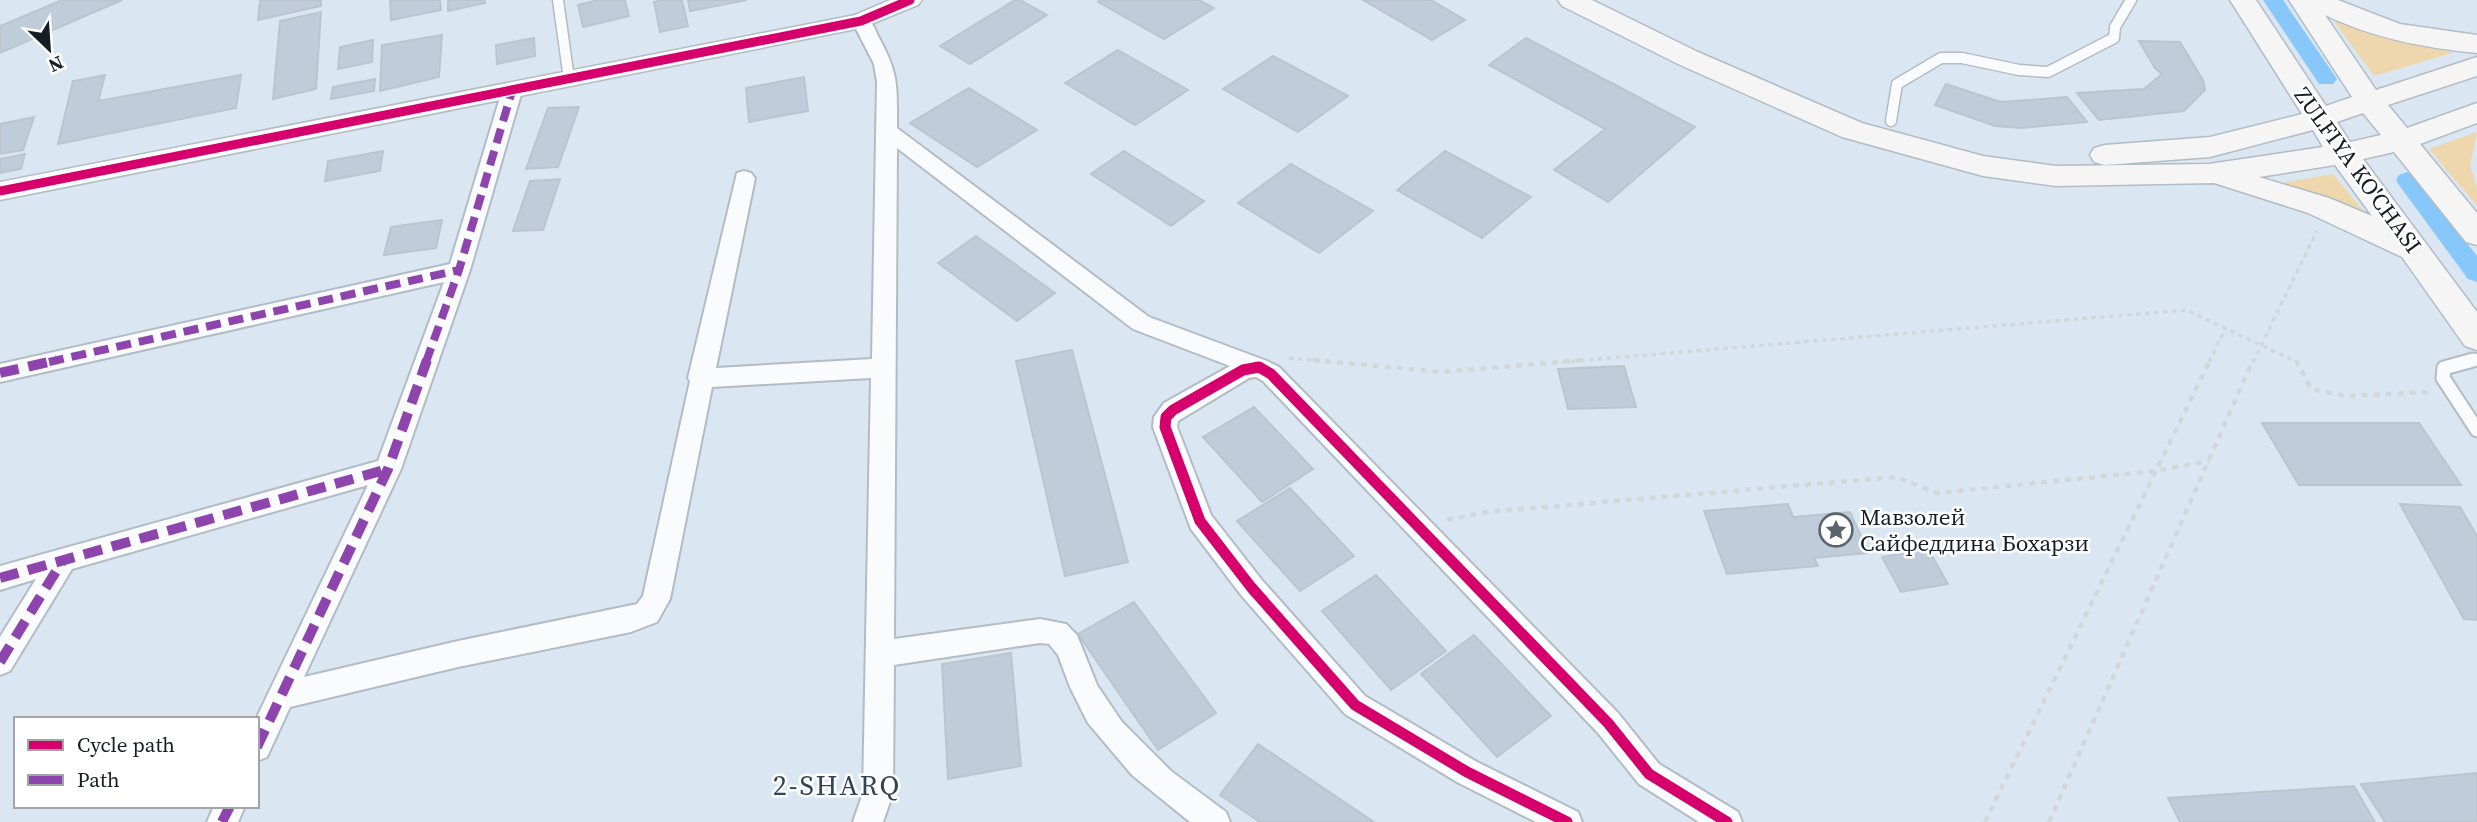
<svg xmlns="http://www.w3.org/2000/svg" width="2477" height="822" font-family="'Source Serif 4',serif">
<rect width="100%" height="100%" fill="#dae7f2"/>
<path fill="#eed7ad" d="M2328,13L2452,53L2374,76Z
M2477,132L2470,166L2477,187V206L2429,149Z
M2333,174L2370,219L2322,196L2282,183Z"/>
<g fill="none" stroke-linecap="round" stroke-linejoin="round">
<path fill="#87c7f9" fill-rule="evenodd" d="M2263,0H2283L2337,79L2333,84H2319Z
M2407,172L2415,175L2477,256V282L2468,279L2399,185L2396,180L2399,175Z"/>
</g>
<path fill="#becdd9" stroke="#bcc5ce" stroke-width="2" d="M62,0H122L0,53V26Z
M260,0H321V6L258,20Z
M390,0H440L441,10L391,20Z
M448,0H485V3L448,11Z
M598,0H625L629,16L583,27L578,5Z
M663,0H682L688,26L660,32L654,2Z
M688,0H747L690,11Z
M1015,0H1020L1047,15L970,64L940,46Z
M1101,0H1199L1214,8L1164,39L1098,2Z
M1363,0H1431L1465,20L1432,40Z
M321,12L316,89L273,99L280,21Z
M442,35L439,77L380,91L382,45Z
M534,38L535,56L497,64L496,45Z
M1526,38L1695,127L1608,202L1554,170L1605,129L1489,65Z
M373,40L372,62L338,69L340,47Z
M2139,41L2180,42L2203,80L2205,90L2184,111L2099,120L2077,93L2144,89L2162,74L2155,68Z
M1118,50L1188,90L1135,125L1065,83Z
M1273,56L1348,96L1298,132L1223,89Z
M105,75L98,101L241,75L236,108L58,144L73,81Z
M804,77L808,111L749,122L746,88Z
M375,79L374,91L331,99L333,87Z
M1946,84L2001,102L2067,97L2087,122L2021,128L1995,126L1935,105Z
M969,88L1037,130L977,167L910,123Z
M579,107L558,167L526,169L548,108Z
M34,117L23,150L0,154V124Z
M383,151L380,171L325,181L328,161Z
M1124,151L1204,201L1171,226L1091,174Z
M1445,151L1531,197L1482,238L1397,190Z
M25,154L21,169L0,173V159Z
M1291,164L1373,211L1319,253L1238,203Z
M560,179L543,230L513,231L530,181Z
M442,220L436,248L384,255L391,227Z
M976,236L1055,293L1017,321L938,263Z
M1072,350L1128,562L1065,576L1016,361Z
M1624,366L1636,407L1568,409L1558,369Z
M1254,407L1313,469L1262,502L1203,437Z
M2262,423H2419L2461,485H2299Z
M1290,488L1354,556L1300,591L1237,521Z
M1788,504L1793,517L1850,512L1869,553L1814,558L1818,566L1727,574L1704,511Z
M2400,504L2460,507L2477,536V620L2464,619Z
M1928,549L1948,584L1901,592L1882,557Z
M1376,575L1446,651L1391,690L1322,611Z
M1134,602L1216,713L1158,750L1078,634Z
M1474,635L1551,716L1497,757L1421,674Z
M1011,653L1021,766L948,779L942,664Z
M1258,744L1374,822H1260L1220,795Z
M2477,773V822H2385L2361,784Z
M2354,786L2375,822H2180L2168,798Z"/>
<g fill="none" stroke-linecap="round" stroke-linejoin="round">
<defs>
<path id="service-far1" d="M558,0L569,79
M1891,121L1897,84L1941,58H1962L2019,70L2048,72L2114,38L2115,27L2131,0
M2466,362L2477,359"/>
<path id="service" d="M2473,360L2444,368L2443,378L2477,430"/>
<path id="minor" d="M861,15C871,18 874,27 878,36C899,74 897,85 897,128L1149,317L1267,361L1279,367L1618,713L1659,764L1738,812L1742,822H1699L1639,784L1598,733L1263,381L1256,377L1249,378L1178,421L1177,427L1211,515L1261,579L1365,696L1477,762L1578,812L1582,822H1536L1457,782L1345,714L1241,595L1191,529L1153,427L1154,417L1164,403L1230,366L1133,329L897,148L894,639L1040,619L1066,624L1077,635L1097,685L1122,722L1171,771L1226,812L1230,822H1190L1132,775L1088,723L1070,687L1058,655L1049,644L1040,643L894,665L893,793L883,822H853L863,793L871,378L712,387L670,599L657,622L631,632L458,667L290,707L267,757L257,761L256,719L368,485L72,569L10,671L0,675V637L36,579L0,590V566L378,461L444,282L0,382V364L450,264L502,91L505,86H519L522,91L470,270L401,469L304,677L458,641L637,604L643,596L690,381L688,378L737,173L744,171L751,173L755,178L716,368L872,359L877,82L874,64L852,21Z
M214,806H245L238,822H207Z"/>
<path id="tertiary" d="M890,0H922L918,5L861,28L0,200V182L855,15Z"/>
<path id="secondary" d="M1558,0H1592L1698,52L1862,123L1983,156L2056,166L2209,164L2323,147L2313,130L2210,157L2105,165L2094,162L2090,155L2094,148L2105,145L2210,137L2302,114L2230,0H2256L2326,106L2352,97L2289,0H2338L2400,24L2477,35V53C2424,48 2373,38 2325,15L2376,90L2477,57V76L2388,105L2407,128L2477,103V123L2420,144L2477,213V245L2466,242L2394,152L2363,159L2477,312V350L2465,346L2402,257L2308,213L2214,183L2056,186L1983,176L1842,137L1678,64L1562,6ZM2363,113L2381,135L2350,142L2337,122ZM2335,165L2372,216L2329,198L2259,177Z"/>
</defs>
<use href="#service-far1" stroke="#b2bcc4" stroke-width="13"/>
<use href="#service" stroke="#b2bcc4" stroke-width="17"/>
<use href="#minor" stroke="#b2bcc4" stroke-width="4"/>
<use href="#tertiary" stroke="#b2bcc4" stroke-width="3"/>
<use href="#secondary" stroke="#b2bcc4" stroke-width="3"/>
<path stroke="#d2d7da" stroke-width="3.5" stroke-dasharray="4.5 4.5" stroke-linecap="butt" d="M1289,358L1332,362
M1562,362L2186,310L2297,362
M2209,362L2226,327
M2253,362L2317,231"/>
<path stroke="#d2d7da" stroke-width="4.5" stroke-dasharray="6 6" stroke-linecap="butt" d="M1313,360L1442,372L1583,360
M2296,360L2311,389L2346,396L2430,392
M1447,520L1486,512L1896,477L1937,493L2155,471L2209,461
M1985,822L2210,360
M2049,822L2253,360"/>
<use href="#service-far1" stroke="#f9fbfd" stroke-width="10"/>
<use href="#service" stroke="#f9fbfd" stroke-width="13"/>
<use href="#minor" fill="#f9fbfd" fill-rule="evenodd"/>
<use href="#tertiary" fill="#f9fbfd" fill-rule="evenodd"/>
<use href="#secondary" fill="#f5f5f5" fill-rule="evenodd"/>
<path stroke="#8e44ad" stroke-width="8" stroke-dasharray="15 8" stroke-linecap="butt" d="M49,362L459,270
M426,362L459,270L512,91"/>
<path stroke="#8e44ad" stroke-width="10" stroke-dasharray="19 10" stroke-linecap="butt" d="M0,373L57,360
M0,578L388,469
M0,662L63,560
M257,747L388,469L427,360
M222,822L230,806"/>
<defs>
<path id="cycleway-far1" d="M0,191L861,21L910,0"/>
<path id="cycleway" d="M1567,822L1467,772L1355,705L1251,587L1200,521L1165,427L1166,417L1173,410L1243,370L1259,367L1271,374L1608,723L1649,774L1727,822"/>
</defs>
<use href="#cycleway-far1" stroke="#fff" stroke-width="12"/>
<use href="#cycleway" stroke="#fff" stroke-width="16"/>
<use href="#cycleway-far1" stroke="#d6006c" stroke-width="9"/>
<use href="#cycleway" stroke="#d6006c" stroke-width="11"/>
</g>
<defs>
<symbol id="sight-ring" viewBox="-11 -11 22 22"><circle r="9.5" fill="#fff" stroke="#5a646d" stroke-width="1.5"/><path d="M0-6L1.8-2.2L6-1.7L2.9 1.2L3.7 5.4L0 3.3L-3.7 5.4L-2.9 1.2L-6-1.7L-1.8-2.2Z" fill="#5a646d"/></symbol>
</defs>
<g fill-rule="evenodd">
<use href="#sight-ring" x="1817" y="511" width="38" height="38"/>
</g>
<g text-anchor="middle" stroke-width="5" stroke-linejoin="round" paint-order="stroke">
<g font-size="23" fill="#151e25" stroke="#fff">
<text transform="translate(2358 170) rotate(54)" y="8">ZULFIYA KO'CHASI</text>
</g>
<g font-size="23" fill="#151e25" stroke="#fff" text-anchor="start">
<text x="1860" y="525">Мавзолей<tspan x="1860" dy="26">Сайфеддина Бохарзи</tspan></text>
</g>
<g font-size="28" letter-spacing="2" fill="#314455" stroke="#fff">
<text x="837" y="795">2-SHARQ</text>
</g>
</g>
<rect x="14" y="717" width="245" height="91" fill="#ffffff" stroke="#a1a5a8" stroke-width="2"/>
<rect x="28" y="740" width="35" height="10" fill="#d6006c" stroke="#a1a5a8" stroke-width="2"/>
<text x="77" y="752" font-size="21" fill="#151e25">Cycle path</text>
<rect x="28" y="775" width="35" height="10" fill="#8e44ad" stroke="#a1a5a8" stroke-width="2"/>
<text x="77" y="787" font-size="21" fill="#151e25">Path</text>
<g transform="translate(49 49) rotate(155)" stroke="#ffffff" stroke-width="5" paint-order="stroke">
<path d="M0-5L12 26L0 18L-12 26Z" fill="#151e25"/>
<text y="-10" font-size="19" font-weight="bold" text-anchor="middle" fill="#151e25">N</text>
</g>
</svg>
